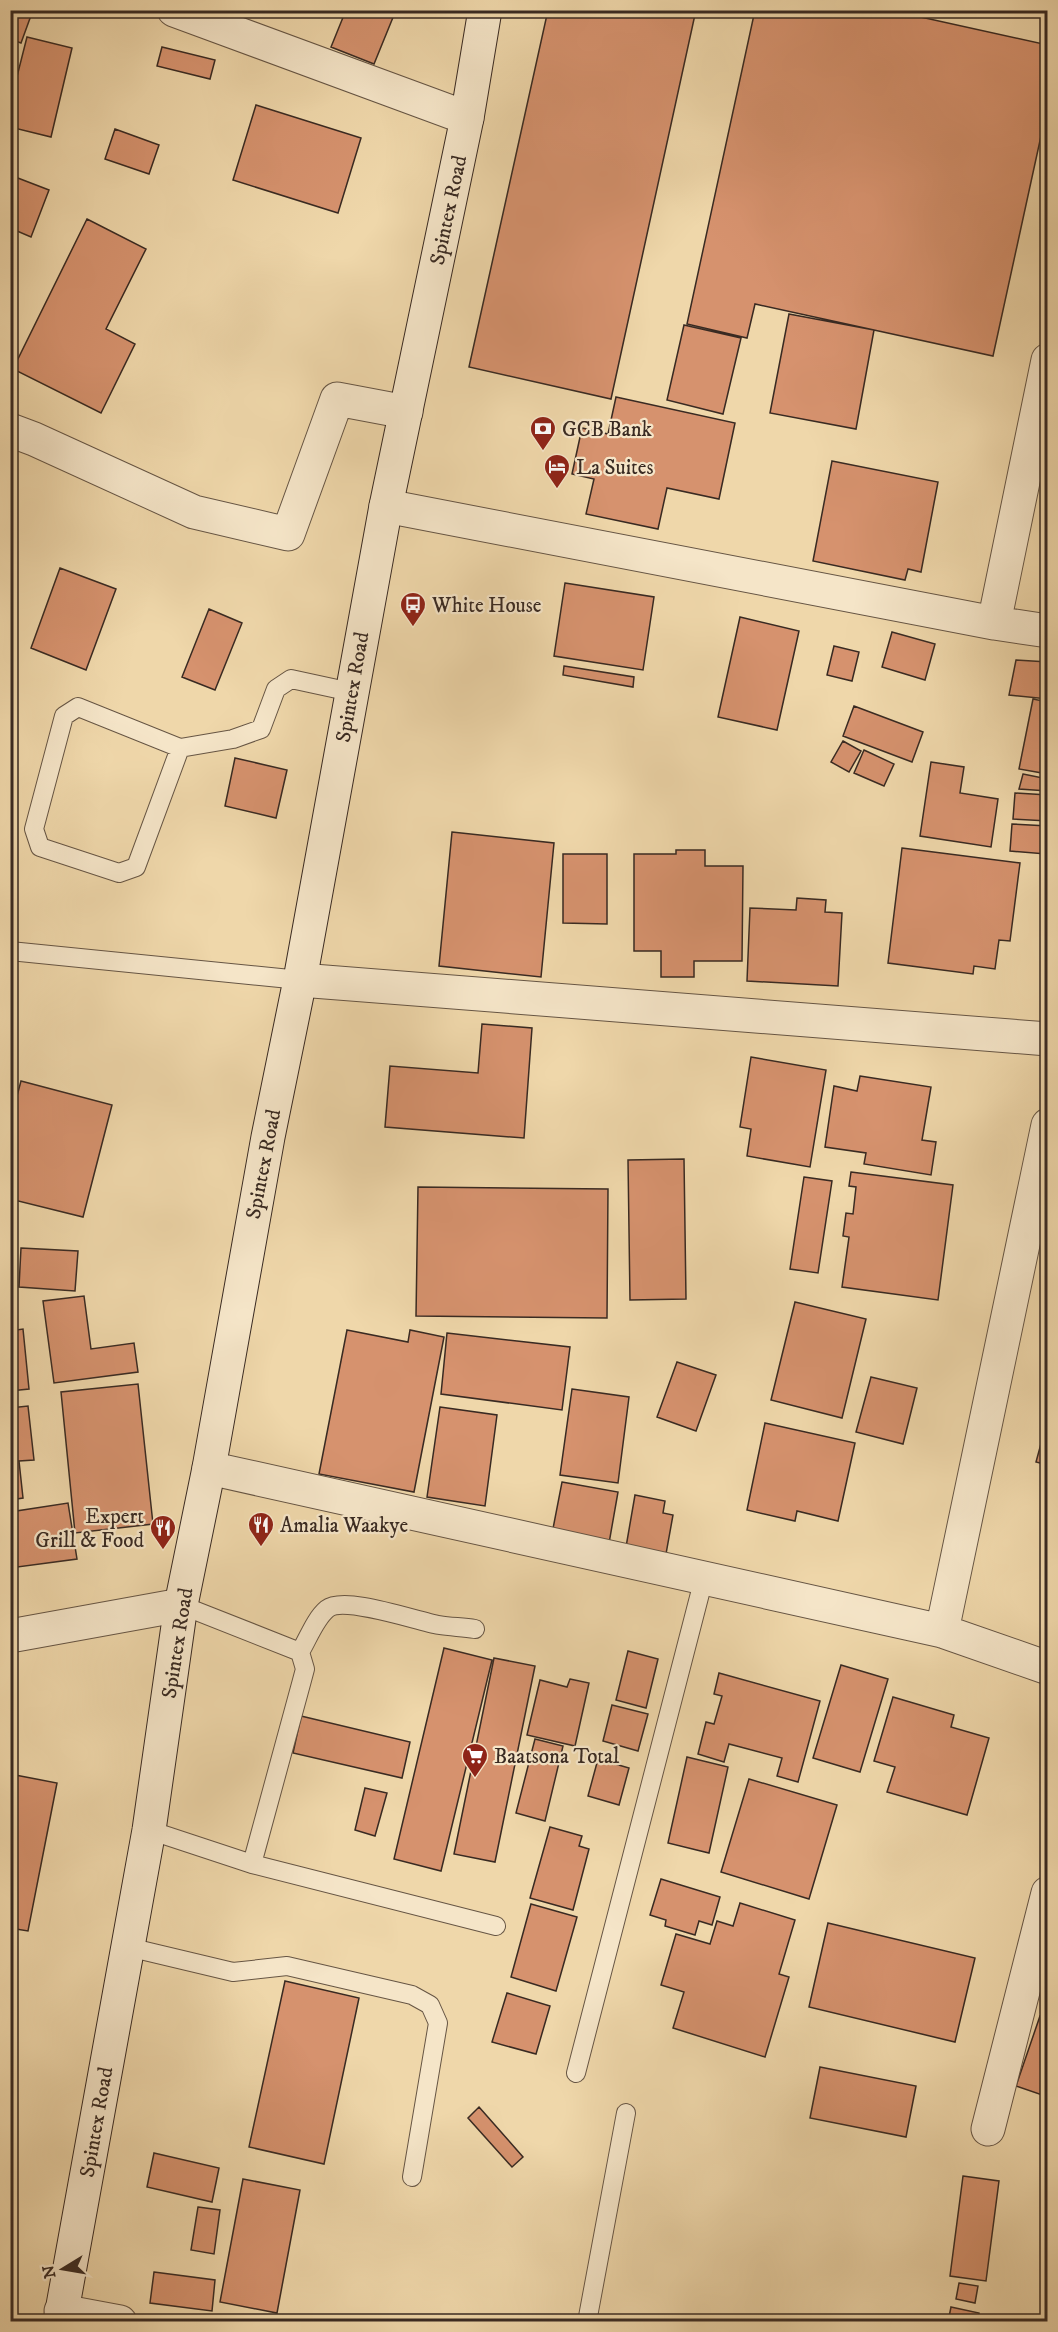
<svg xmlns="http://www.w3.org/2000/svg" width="1058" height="2332" font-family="'IM FELL DW Pica',serif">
<rect width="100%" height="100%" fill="#efd7aa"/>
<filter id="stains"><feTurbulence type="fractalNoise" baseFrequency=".00333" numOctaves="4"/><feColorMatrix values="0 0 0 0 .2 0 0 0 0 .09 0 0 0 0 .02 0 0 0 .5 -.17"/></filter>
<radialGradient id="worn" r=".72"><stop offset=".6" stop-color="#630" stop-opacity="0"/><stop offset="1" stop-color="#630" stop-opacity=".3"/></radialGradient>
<path fill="#d6926e" stroke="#392a22" stroke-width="1.5" d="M10,10H33L21,43L10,39Z
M346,10H396L374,64L331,47Z
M548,10H696L611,399L469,367Z
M755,10H889L1048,45V104L993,356L755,304L747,338L687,324Z
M27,37L72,48L51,137L10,127V104Z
M162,47L215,60L210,79L157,66Z
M256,105L361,138L338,213L233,180Z
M115,129L159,145L149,174L105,159Z
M10,175L49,190L31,237L10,228Z
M87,219L146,249L106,329L135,344L101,413L13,369Z
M789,314L874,330L856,429L770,413Z
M684,325L741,338L723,414L667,400Z
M616,397L735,423L719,499L667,488L658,529L586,514L594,479L572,474L582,428L608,434Z
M832,461L938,482L921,572L908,569L905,580L813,561Z
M60,568L116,589L86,670L31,648Z
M565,583L654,597L643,670L554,656Z
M209,609L242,623L215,690L182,677Z
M740,617L799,631L777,730L718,717Z
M892,632L935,644L925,680L882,667Z
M834,646L859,652L852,681L827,675Z
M1016,660L1048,662V699L1009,695Z
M564,666L634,677L633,687L563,675Z
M1033,699L1048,702V774L1019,769Z
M854,706L923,732L912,762L843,736Z
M843,741L861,751L849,772L831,762Z
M864,750L894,764L884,786L854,773Z
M235,758L287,770L276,818L225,806Z
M931,762L964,767L960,793L998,799L991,847L920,836Z
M1023,774L1048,779V791L1019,789Z
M1015,793L1048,795V821L1013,819Z
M1012,824L1048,826L1046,854L1010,851Z
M452,832L554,843L541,977L439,966Z
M902,848L1020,863L1010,941L999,940L995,969L974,966L973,974L888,963Z
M676,850H705V866H743L742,961H694V977H661V951H634V854H676Z
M563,854H607V924L563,923Z
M797,898L826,900L825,912L842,913L838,986L747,981L750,908L796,910Z
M482,1024L532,1028L524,1138L385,1127L390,1066L478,1073Z
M751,1057L826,1070L810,1167L747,1156L751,1129L740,1127Z
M860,1076L931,1087L922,1140L936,1142L931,1175L864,1164L866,1153L825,1147L834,1086L857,1091Z
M21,1081L112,1105L83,1217L10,1199V1122Z
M684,1159L686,1299L630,1300L628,1160Z
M851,1172L953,1185L938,1300L842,1287L849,1237L843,1236L846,1213L853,1214L856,1187L849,1186Z
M804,1177L832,1181L818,1273L790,1269Z
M418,1187L608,1189L607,1318L416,1316Z
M21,1248L78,1251L75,1291L19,1287Z
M84,1296L91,1349L134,1343L138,1372L54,1383L43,1301Z
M795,1302L866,1319L842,1418L771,1400Z
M23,1329L29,1389L10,1391V1331Z
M347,1330L408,1342L410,1330L444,1337L414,1492L319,1474Z
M447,1333L570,1347L562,1410L441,1394Z
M677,1362L716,1375L696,1431L657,1417Z
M871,1377L917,1388L903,1444L856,1432Z
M138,1384L153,1524L75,1533L61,1392Z
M572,1389L629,1397L618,1483L560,1475Z
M28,1406L34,1460L19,1461L23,1498L10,1500V1408Z
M440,1407L497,1415L485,1506L427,1497Z
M1048,1418V1465L1036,1462Z
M765,1423L855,1443L838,1521L797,1511L795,1521L747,1510Z
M562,1482L618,1492L608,1549L551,1539Z
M635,1495L665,1501L663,1513L673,1515L666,1554L626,1547Z
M68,1503L77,1559L10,1568V1512Z
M444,1648L492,1660L441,1871L394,1859Z
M628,1651L658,1659L646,1708L616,1700Z
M494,1658L535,1666L495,1862L454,1854Z
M841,1665L888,1679L860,1772L813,1758Z
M719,1673L820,1701L798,1782L777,1776L782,1758L729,1744L724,1762L698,1754L706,1722L714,1724L722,1696L714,1694Z
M570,1679L589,1683L575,1746L527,1735L540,1680L567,1687Z
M893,1697L954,1715L951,1727L989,1738L967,1815L887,1792L895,1767L874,1761Z
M612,1705L648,1714L638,1751L603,1741Z
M301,1716L410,1742L402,1778L293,1753Z
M535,1739L563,1746L545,1821L516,1813Z
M687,1757L728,1767L709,1853L668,1843Z
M598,1759L629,1768L619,1805L588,1796Z
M10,1774L57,1783L28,1931L10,1928Z
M749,1779L837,1805L809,1899L721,1872Z
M365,1788L387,1793L375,1836L355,1830Z
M550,1827L582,1836L579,1846L589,1849L573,1910L530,1898Z
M661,1879L720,1897L712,1925L699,1921L695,1935L665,1926L666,1920L650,1915Z
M740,1903L795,1920L779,1974L789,1977L765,2057L673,2028L684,1992L661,1985L676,1934L710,1944L717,1921L733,1926Z
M531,1904L577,1917L556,1991L511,1977Z
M828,1923L975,1958L955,2042L809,2007Z
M285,1981L359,1998L324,2164L249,2147Z
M507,1993L550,2006L536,2054L492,2042Z
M1040,2016L1048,2018V2097L1016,2086Z
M820,2067L916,2086L906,2137L810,2118Z
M479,2107L523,2157L512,2167L468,2118Z
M154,2153L219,2168L212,2202L147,2187Z
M963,2176L999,2181L986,2281L950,2276Z
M243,2179L300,2190L277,2313L220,2302Z
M198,2207L220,2210L214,2254L191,2250Z
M154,2272L215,2280L212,2311L150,2303Z
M959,2283L978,2286L975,2303L956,2299Z
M951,2307L979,2313L978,2322L949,2317Z"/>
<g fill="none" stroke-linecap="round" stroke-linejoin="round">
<defs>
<path id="lane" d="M180,748L136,867L119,873L40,847L34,829L64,716L78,707L180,748L233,739L261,729L276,689L291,679L351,692
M10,951L300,980
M181,1605L300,1652L305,1669L301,1684L252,1864
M300,1652C308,1639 315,1619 327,1609C344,1595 416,1621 439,1625C451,1627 463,1627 475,1629
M149,1830L252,1864L496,1926
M128,1947L233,1972L287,1966L412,1995L430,2005L438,2023L412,2177
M576,2073L704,1578
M587,2322L626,2113"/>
<path id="street" d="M174,10L467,118
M10,430L34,439L194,512L288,534L337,399L406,412
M386,506L994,623L1048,631
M994,623L1048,360
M300,980L1048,1039
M209,1468L942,1631L1048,1668
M942,1631L1048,1125
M10,1636L181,1605
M988,2129L1048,1893
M61,2311L120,2322"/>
<path id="secondary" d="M60,2322L149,1830L181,1605L209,1468L268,1137L300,980L386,506L467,118L485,10"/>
</defs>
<use href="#lane" stroke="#654" stroke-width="20"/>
<use href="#street" stroke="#654" stroke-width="35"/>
<use href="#secondary" stroke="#392a22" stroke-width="35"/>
<use href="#lane" stroke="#f5e5c8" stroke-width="18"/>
<use href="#street" stroke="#f5e5c8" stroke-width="33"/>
<use href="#secondary" stroke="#f5e5c8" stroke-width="33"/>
</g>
<defs>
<symbol id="bank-pin" viewBox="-11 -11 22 30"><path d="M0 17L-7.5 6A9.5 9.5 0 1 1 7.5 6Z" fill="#8f2418" stroke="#f5e5c8"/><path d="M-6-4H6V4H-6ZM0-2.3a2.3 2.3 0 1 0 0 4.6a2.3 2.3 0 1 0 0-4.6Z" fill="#fff"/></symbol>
<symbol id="hotel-pin" viewBox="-11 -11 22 30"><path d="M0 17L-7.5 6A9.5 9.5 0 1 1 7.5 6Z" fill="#8f2418" stroke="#f5e5c8"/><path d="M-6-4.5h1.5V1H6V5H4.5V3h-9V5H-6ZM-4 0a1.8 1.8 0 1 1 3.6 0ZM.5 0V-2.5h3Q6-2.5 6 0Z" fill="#fff"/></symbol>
<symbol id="bus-pin" viewBox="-11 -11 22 30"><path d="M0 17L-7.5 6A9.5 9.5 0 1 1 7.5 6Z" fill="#8f2418" stroke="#f5e5c8"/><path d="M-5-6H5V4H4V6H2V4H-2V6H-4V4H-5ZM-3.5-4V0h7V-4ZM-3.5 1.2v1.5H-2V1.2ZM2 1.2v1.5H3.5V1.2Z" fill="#fff"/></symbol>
<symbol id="restaurant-pin" viewBox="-11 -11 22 30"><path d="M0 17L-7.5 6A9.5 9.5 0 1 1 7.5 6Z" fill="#8f2418" stroke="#f5e5c8"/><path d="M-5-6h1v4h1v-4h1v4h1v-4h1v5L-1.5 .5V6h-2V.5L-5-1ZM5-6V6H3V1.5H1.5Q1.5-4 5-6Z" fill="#fff"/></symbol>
<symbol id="supermarket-pin" viewBox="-11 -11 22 30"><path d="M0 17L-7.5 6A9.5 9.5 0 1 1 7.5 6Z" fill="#8f2418" stroke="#f5e5c8"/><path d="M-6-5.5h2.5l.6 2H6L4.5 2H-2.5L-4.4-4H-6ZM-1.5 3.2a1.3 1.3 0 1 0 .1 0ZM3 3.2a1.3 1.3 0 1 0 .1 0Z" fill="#fff"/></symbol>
</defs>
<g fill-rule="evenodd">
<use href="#bank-pin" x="528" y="414" width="30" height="40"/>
<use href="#hotel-pin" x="542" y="452" width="30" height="40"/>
<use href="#bus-pin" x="398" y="590" width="30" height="40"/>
<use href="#restaurant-pin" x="246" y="1510" width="30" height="40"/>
<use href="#restaurant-pin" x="148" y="1513" width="30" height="40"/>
<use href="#supermarket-pin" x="460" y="1741" width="30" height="40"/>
</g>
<g text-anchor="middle" stroke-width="4.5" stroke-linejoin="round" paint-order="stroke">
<g font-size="21" fill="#392a22" stroke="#f5e5c8">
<text transform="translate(448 210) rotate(-78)" y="7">Spintex Road</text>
<text transform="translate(352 687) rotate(-80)" y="7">Spintex Road</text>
<text transform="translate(263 1164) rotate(-79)" y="7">Spintex Road</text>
<text transform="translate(177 1643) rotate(-81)" y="7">Spintex Road</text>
<text transform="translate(96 2122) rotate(-80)" y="7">Spintex Road</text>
</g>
<g font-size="21" fill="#392a22" stroke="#f5e5c8" text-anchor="start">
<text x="562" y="436">GCB Bank</text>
<text x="576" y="474">La Suites</text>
<text x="432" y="612">White House</text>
<text x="144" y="1523" text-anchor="end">Expert<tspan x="144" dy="24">Grill &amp; Food</tspan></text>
<text x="280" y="1532">Amalia Waakye</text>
<text x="494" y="1763">Baatsona Total</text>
</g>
</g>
<rect width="1058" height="2332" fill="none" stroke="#efd7aa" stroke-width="36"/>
<rect x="12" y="12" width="1034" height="2308" fill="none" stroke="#392a22" stroke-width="3"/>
<rect x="18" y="18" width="1022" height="2296" fill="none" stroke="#392a22" stroke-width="1.5"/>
<g transform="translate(63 2269) rotate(259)" stroke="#f5e5c8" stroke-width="4.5" paint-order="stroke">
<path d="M0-4.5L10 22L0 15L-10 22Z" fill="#392a22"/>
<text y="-9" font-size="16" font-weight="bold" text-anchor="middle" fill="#392a22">N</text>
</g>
<rect width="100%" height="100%" filter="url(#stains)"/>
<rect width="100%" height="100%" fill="url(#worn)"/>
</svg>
